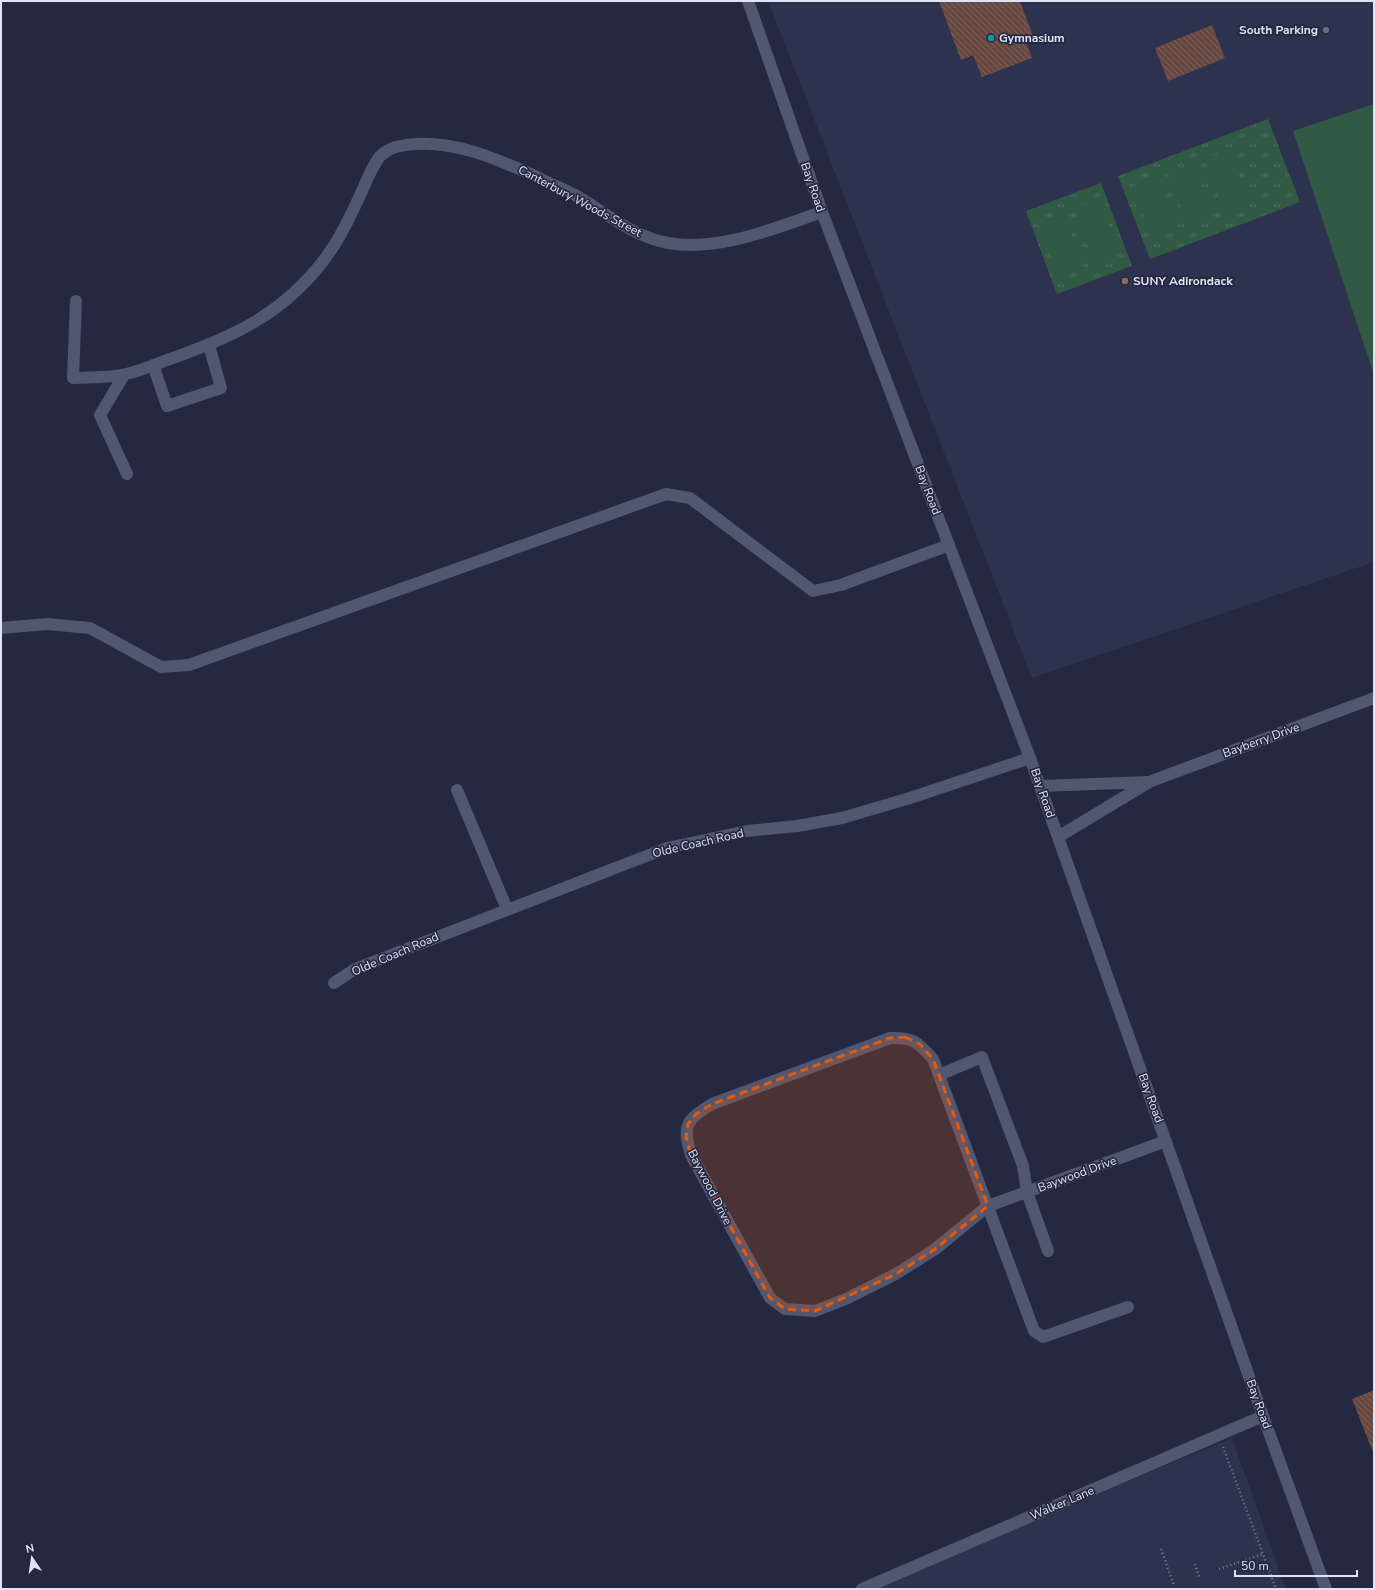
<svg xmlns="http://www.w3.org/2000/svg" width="1375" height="1590" font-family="'Nunito Sans',sans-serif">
<defs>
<pattern id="park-tufts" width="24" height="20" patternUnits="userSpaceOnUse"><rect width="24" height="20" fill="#315a45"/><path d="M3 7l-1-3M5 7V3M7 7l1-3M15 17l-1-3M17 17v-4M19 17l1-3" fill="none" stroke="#4f7260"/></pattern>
<pattern id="building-back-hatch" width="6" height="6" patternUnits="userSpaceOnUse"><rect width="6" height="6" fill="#684942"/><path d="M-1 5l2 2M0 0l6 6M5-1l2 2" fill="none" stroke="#7d635e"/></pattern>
</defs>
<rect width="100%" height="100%" fill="#242840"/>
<path fill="#2d324f" d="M768,1H1374V562L1032,678Z
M1232,1438L1286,1589H868Z"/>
<path fill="url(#park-tufts)" d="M1268,119L1300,202L1150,259L1118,176Z
M1101,183L1132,266L1057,294L1026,211Z"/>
<path fill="#315a45" d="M1374,104V375L1293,131Z
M1229,150L1249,204L1225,213L1205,159Z
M1193,163L1214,218L1189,227L1168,173Z
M1158,177L1178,231L1153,240L1133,186Z
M1099,199L1119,253L1094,263L1074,208Z
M1063,212L1083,267L1058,276L1038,222Z"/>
<path fill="url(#building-back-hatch)" d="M939,1H1020L1033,36L1025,39L1032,58L982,77L973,55L961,60Z
M1212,25L1225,58L1168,81L1155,48Z
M1374,1390V1452H1373L1352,1399Z"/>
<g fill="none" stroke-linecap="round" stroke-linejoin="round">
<path stroke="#7a7d92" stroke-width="2.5" stroke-dasharray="1 3" stroke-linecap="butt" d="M1223,1447L1276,1589
M1161,1549L1174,1585
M1195,1564L1199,1577
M1219,1569L1263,1554"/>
<path stroke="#515671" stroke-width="12" d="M748,1L822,212L1030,758L1263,1416L1326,1589
M76,301L73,378C89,377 110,378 126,374C140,371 154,365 167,360C231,338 282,315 324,260C340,239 351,215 362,191C367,180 371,169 378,159C381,154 389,149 396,147C444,135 496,158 539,178C551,184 563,189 575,195C604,212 634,237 668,243C719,252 775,228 822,212
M153,365L167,406L221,388L209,345
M124,375L100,415L127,474
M1,628L47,624L90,628L161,667L189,665L666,494L690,498L813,591L841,585L949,545
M1040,786L1148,782
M457,790L507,909
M1058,837L1149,782L1374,698
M334,983L355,969L667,848L747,831L797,826L842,818L910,798L1030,758
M939,1075L982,1057L1023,1166L1027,1192L1048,1251
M1128,1307L1043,1337L1034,1331L933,1059C918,1042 913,1037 890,1038L712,1104C686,1120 682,1125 691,1155L770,1298L785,1309L815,1311L846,1299L894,1275L934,1250L988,1206L1166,1141
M862,1589L1263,1416"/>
</g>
<path fill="#e8590c" fill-opacity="0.2" stroke="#e8590c" stroke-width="3" stroke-dasharray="8 5" stroke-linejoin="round" d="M905,1037L920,1044L933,1059L988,1206L934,1250L894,1275L815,1311L785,1309L770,1298L691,1155L686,1137L688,1124L696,1114L712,1104L890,1038Z"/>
<circle fill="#5c6f8a" stroke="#242840" stroke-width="1.5" cx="1326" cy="30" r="4"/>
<circle fill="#0f9aa8" stroke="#242840" stroke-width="1.5" cx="991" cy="38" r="4"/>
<circle fill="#8d6e63" stroke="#242840" stroke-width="1.5" cx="1125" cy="281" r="4"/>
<g text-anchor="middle" stroke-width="3.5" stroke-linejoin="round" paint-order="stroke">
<g font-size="12" font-weight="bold" fill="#e0e3f3" stroke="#242840" text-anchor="start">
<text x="1318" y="34" text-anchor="end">South Parking</text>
<text x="999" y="42">Gymnasium</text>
<text x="1133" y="285">SUNY Adirondack</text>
</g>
<g font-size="12" fill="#e0e3f3" stroke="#242840">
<text transform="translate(813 187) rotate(71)" y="4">Bay Road</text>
<text transform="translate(580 201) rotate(28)" y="4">Canterbury Woods Street</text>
<text transform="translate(928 490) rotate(69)" y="4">Bay Road</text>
<text transform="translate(1261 740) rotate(-20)" y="4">Bayberry Drive</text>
<text transform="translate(1043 793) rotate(71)" y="4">Bay Road</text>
<text transform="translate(698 843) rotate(-13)" y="4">Olde Coach Road</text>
<text transform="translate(395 954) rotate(-23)" y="4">Olde Coach Road</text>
<text transform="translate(1151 1098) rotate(70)" y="4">Bay Road</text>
<text transform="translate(1077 1174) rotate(-20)" y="4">Baywood Drive</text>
<text transform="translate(710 1187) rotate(63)" y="4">Baywood Drive</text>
<text transform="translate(1259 1404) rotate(70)" y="4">Bay Road</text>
<text transform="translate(1062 1503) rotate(-23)" y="4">Walker Lane</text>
</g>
</g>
<rect width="1375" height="1590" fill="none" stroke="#e0e3f3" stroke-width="4"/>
<g transform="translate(32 1558) rotate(347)" stroke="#242840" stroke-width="3" paint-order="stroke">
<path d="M0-3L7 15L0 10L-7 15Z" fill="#e0e3f3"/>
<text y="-6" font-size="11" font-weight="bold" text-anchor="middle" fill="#e0e3f3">N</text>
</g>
<path d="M1235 1570v6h122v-6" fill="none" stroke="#e0e3f3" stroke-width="2"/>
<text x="1241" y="1570" font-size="12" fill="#e0e3f3" stroke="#242840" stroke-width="3" paint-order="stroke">50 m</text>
</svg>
